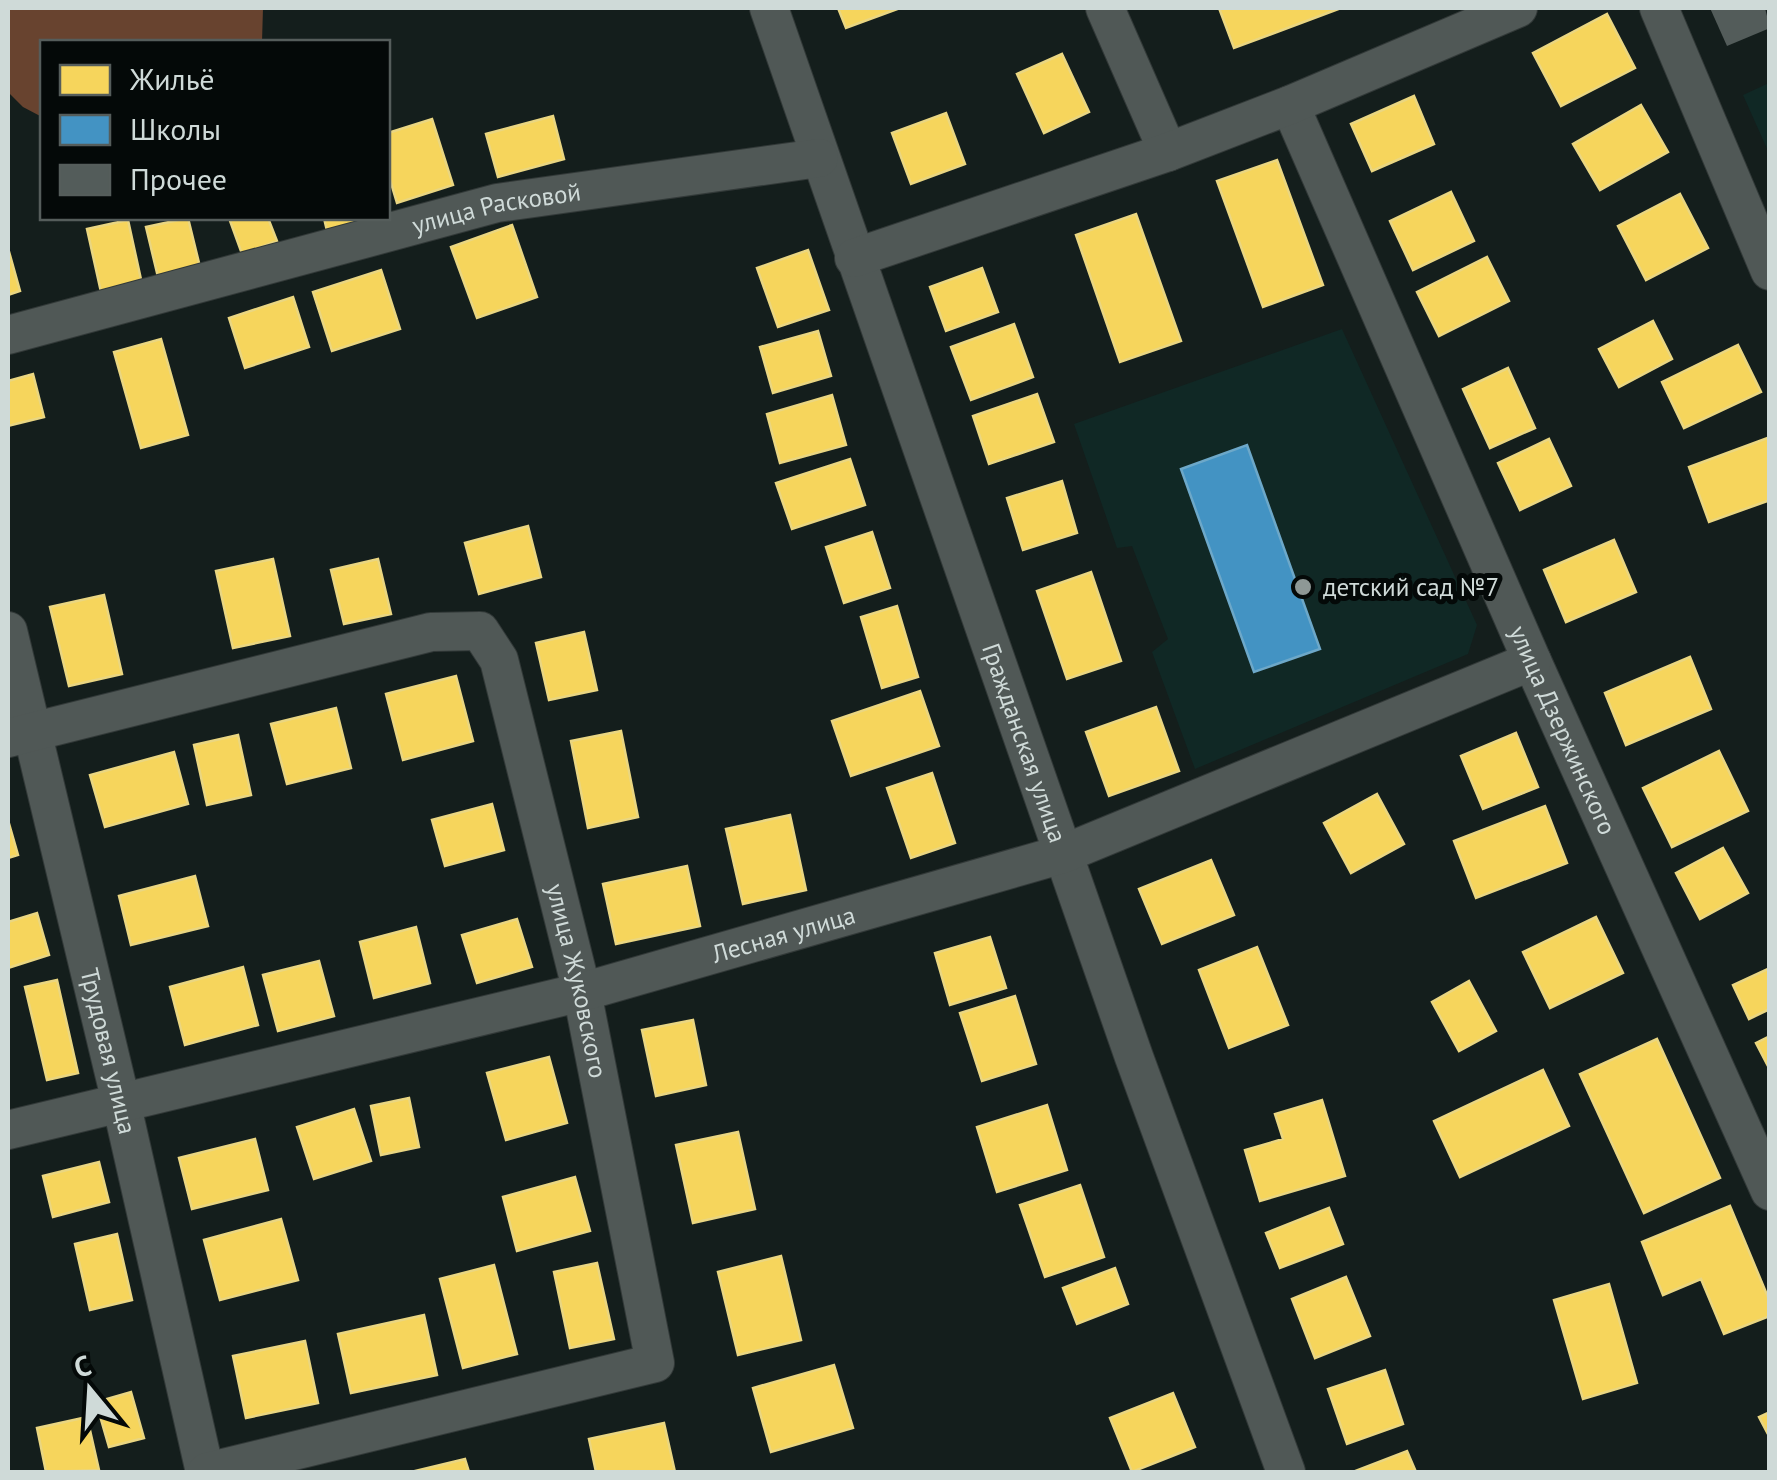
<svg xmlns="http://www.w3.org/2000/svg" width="1777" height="1480" font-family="'PT Sans',sans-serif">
<rect width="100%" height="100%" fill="#141e1c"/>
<path fill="#102825" d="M1769,83V153L1743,95Z
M1342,329L1477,625L1468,654L1195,769L1152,652L1168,639L1132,546L1117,548L1074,424Z"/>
<path fill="#68432f" d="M8,8H263L262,42H42V117L23,107L8,92Z"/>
<path fill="#f6d55c" stroke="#ead681" stroke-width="2.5" d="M838,8H900L846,28Z
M1219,8H1341L1234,48Z
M1607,14L1635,68L1561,106L1533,53Z
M1062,54L1089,112L1044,133L1017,74Z
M1414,96L1434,144L1372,171L1351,124Z
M1641,105L1668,152L1600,190L1573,144Z
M946,113L965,164L911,184L892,133Z
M553,116L564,159L498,177L486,134Z
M432,119L453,185L397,203L388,173V133Z
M1277,160L1323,285L1263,307L1217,181Z
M1451,192L1474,241L1413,270L1390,221Z
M1680,194L1708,248L1646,280L1618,226Z
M1136,214L1181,341L1120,362L1076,235Z
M188,218L200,267L158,277L146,227Z
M229,218H268L277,241L242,254Z
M324,218H371V219L327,231Z
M128,220L142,284L101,292L87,229Z
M512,225L537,297L477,318L451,247Z
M8,248L20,291L8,295Z
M808,250L829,310L778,327L757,268Z
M1487,257L1509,301L1439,336L1417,292Z
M982,268L998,312L946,331L930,287Z
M381,270L400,329L332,351L313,292Z
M293,297L309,347L245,368L229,318Z
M1653,321L1672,359L1619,387L1599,349Z
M1014,324L1033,377L971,400L951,347Z
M818,331L831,376L773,393L760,347Z
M161,339L188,435L141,448L114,352Z
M1738,345L1761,392L1684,428L1662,382Z
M1508,368L1535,428L1490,448L1463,389Z
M33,374L44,417L8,426V381Z
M1037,394L1054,442L989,464L973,416Z
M832,395L846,445L780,463L767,414Z
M1770,437V500L1709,522L1689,467Z
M1549,439L1571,486L1520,510L1498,463Z
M850,459L865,505L792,529L776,483Z
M1062,481L1077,533L1023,550L1007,498Z
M528,526L541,577L479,594L465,543Z
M872,532L890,588L844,603L826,547Z
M1614,540L1636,592L1566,622L1544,570Z
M273,559L290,636L233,648L216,571Z
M378,559L391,614L344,624L331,570Z
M1091,572L1121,661L1067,679L1037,591Z
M104,595L122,674L69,686L50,607Z
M897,606L918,677L882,688L861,617Z
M584,632L597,690L549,700L536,643Z
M1690,657L1711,709L1626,745L1605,693Z
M456,676L473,741L403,760L386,694Z
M920,691L939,746L851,776L832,721Z
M1156,707L1179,771L1109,796L1086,732Z
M336,708L351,768L287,784L271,724Z
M621,731L638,817L588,828L571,741Z
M1516,733L1538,787L1483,809L1461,756Z
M238,735L251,795L207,805L194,745Z
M1719,751L1748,811L1672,847L1643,788Z
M174,752L188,804L105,827L90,775Z
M932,773L955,843L911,858L887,788Z
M1377,794L1404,844L1351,873L1324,823Z
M492,804L504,850L445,866L432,820Z
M1545,806L1567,863L1476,898L1454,841Z
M790,815L806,890L743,904L726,829Z
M8,820L18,855L8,858Z
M1723,848L1748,893L1700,919L1676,873Z
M1211,860L1234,915L1162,944L1139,889Z
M687,866L700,926L616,944L603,884Z
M195,876L208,926L131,945L119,896Z
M37,913L49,955L8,968V922Z
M1596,917L1623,973L1550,1008L1523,952Z
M517,919L532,967L477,983L462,935Z
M416,927L430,983L374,998L360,942Z
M990,937L1006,988L950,1005L935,953Z
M1257,947L1288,1025L1229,1048L1199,970Z
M319,961L334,1016L278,1031L263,975Z
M243,967L258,1025L185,1045L170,987Z
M1770,968V1009L1749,1019L1733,985Z
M57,980L78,1073L47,1080L25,987Z
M1469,981L1496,1031L1459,1051L1432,1002Z
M1015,996L1036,1064L982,1081L960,1013Z
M693,1020L706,1085L656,1096L642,1030Z
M1770,1036V1070L1756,1043Z
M1657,1039L1720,1178L1644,1213L1580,1074Z
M549,1057L567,1123L506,1140L487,1073Z
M1543,1070L1569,1126L1460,1177L1434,1121Z
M409,1098L419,1147L381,1155L371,1106Z
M1322,1100L1345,1176L1260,1201L1245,1150L1283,1139L1275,1114Z
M1047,1105L1067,1170L997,1192L977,1127Z
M354,1109L371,1161L314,1179L297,1127Z
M738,1132L755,1209L693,1223L676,1145Z
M255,1139L268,1190L192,1209L179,1158Z
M99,1162L109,1202L53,1217L43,1176Z
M575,1177L590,1231L517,1251L503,1197Z
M1080,1185L1104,1257L1045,1277L1020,1205Z
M1730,1206L1770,1302V1316L1724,1334L1701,1279L1663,1295L1642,1242Z
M1329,1208L1343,1244L1280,1268L1266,1233Z
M281,1219L298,1280L220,1300L204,1240Z
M117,1234L132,1300L90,1310L75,1244Z
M781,1256L801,1340L738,1355L718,1272Z
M597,1263L614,1339L570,1348L554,1272Z
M494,1265L517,1354L463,1368L440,1279Z
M1115,1268L1128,1304L1077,1324L1063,1288Z
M1346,1277L1370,1336L1315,1358L1292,1299Z
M1609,1284L1637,1383L1583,1399L1554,1300Z
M424,1315L437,1375L351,1393L338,1334Z
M305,1341L318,1403L246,1418L233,1356Z
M834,1365L853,1428L771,1452L753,1388Z
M1385,1370L1403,1424L1347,1444L1328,1389Z
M131,1392L144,1438L109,1447L96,1402Z
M1173,1393L1195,1447L1132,1472L1110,1418Z
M1770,1412V1438L1759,1417Z
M87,1417L99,1470L46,1472L37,1428Z
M664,1423L675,1472H596L589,1439Z
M1407,1451L1416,1472H1355V1471Z
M465,1459L469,1472H411Z"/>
<path fill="#4393c3" stroke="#6da8c9" stroke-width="2.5" d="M1247,445L1320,649L1254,672L1181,469Z"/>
<path fill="#535c5a" d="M1710,8H1765L1770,28L1727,46Z"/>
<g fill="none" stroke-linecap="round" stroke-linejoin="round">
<defs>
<g id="minor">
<path id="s1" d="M769,8L1134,1057L1286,1472"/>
<path d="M1105,8L1168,152"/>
<path d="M1659,8L1770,271"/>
<path id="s2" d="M1290,105L1532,661L1770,1191"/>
<path d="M854,258L1168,152L1290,105L1518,8"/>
<path id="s3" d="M8,335L497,203L819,158"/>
<path id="s4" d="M8,631L121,1102L205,1472"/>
<path id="s5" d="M8,738L431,632L480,631L499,660L582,992L655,1363L207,1472"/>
<path id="s6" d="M8,1130L582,992L1063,854L1532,661"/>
</g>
</defs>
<use href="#minor" stroke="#323938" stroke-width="40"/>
<use href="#minor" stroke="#505856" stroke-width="38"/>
</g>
<circle fill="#8e9896" stroke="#040908" stroke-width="4" cx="1303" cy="587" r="10"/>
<g text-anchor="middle" stroke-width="10" stroke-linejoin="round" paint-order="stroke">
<g font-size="25" fill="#cfdad8" stroke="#040908">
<text dy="9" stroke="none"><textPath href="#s3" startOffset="505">улица Расковой</textPath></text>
<text dy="9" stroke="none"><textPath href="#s2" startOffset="682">улица Дзержинского</textPath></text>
<text dy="9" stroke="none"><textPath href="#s1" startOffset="778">Гражданская улица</textPath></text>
<text dy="9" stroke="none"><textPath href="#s6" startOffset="800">Лесная улица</textPath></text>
<text dy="9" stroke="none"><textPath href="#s5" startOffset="850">улица Жуковского</textPath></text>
<text dy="9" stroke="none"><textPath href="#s4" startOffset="432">Трудовая улица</textPath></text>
</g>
<g font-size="25" fill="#cfdad8" stroke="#040908" text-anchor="start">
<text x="1323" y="596">детский сад №7</text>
</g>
</g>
<rect width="1777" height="1480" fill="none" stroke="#cfdad8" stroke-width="20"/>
<rect x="40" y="40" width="350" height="180" fill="#040908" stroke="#555d5b" stroke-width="2.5"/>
<rect x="60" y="65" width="50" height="30" fill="#f6d55c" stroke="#555d5b" stroke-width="2.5"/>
<text x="130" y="90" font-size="30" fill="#cfdad8">Жильё</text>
<rect x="60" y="115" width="50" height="30" fill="#4393c3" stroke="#555d5b" stroke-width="2.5"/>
<text x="130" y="140" font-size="30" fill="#cfdad8">Школы</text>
<rect x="60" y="165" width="50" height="30" fill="#535c5a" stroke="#555d5b" stroke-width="2.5"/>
<text x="130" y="190" font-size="30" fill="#cfdad8">Прочее</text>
<g transform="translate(90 1390) rotate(342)" stroke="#040908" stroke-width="8" paint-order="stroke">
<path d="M0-8L18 38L0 25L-18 38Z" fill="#cfdad8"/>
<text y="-15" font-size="28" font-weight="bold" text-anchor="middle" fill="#cfdad8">С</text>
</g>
</svg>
